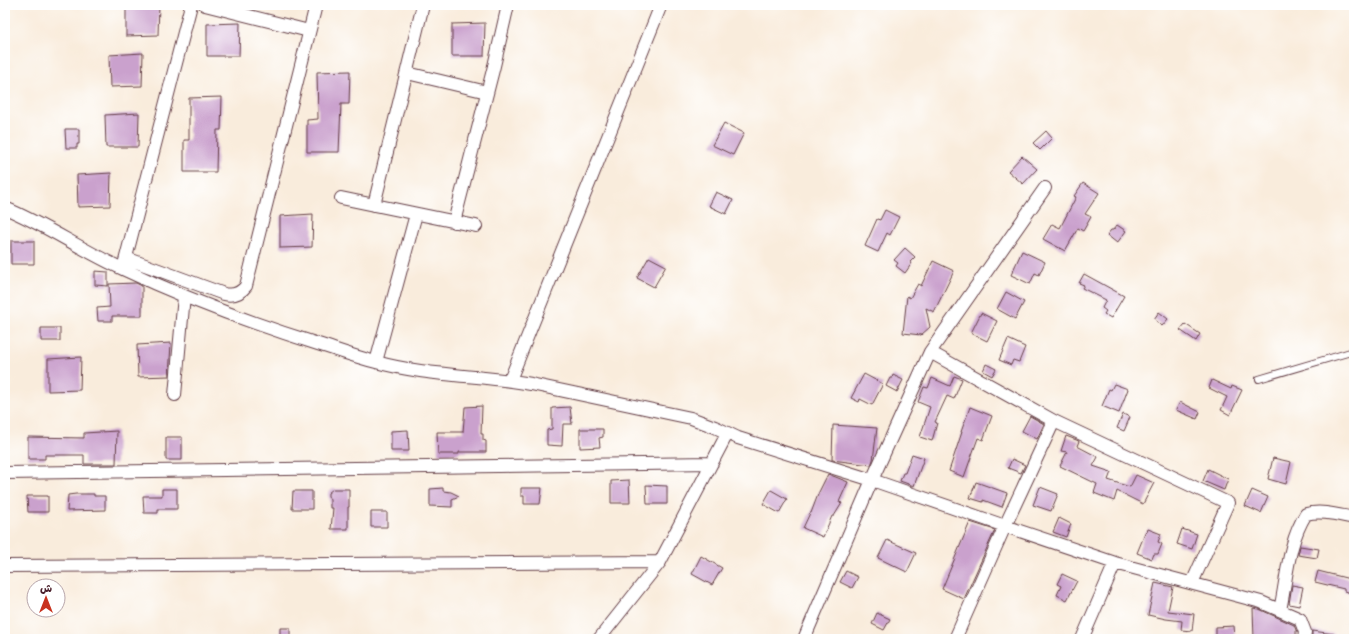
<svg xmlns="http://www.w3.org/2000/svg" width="1359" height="644" font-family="Delius,'Playpen Sans Arabic',sans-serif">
<rect width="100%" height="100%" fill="#fff"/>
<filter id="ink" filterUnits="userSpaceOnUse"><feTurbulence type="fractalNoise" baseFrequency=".025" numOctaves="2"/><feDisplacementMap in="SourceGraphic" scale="8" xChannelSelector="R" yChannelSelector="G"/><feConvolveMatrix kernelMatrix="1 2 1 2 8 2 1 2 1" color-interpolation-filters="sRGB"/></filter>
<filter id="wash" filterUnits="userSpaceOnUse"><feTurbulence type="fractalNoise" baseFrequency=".012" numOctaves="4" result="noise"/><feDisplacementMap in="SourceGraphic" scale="16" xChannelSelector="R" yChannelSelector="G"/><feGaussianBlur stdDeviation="0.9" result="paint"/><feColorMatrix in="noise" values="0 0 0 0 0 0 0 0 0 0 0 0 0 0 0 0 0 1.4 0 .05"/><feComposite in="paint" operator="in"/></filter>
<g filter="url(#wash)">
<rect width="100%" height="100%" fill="#f9ecdc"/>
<g id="blocks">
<path fill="#caa1cd" d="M126,5H159L158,35L126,36Z
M240,23L239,56H207V24Z
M485,23L484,56H452V24Z
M143,53L142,86L110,87L109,55Z
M350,71L349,104H341L339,152H307V120L318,119L317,72Z
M222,97L221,130H217L216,172H184V140H189V98Z
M139,113L138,147H106L105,115Z
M724,123L744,133L733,155L712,145Z
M65,129H79V144H77V148H66Z
M1046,131L1052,138L1040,150L1033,143Z
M1022,156L1037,169L1023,184L1008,171Z
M111,173L110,206L78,207L77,175Z
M1083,183L1099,193L1085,214L1091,217L1083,231L1078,228L1065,251L1043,239L1052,224L1060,228L1076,197L1074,196Z
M716,192L733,200L726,214L709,206Z
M885,210L899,217L890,235L887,233L878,252L865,246L877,219L880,220Z
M313,214L312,247L280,248V216Z
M1117,225L1126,231L1117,243L1107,235L1111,230H1113Z
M11,241H34V264H11Z
M905,248L915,257L910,262L912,263L905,273L896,266L898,263L894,260Z
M1022,251L1045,262L1039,275L1035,273L1030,284L1011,275Z
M649,257L666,266L654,287L637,278Z
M933,261L954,271L934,312L926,308L930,327L921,335L903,333L907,296L910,298L918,284L921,286Z
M95,271L108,272V286L95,285Z
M1084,274L1124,296L1111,318L1104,314L1106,311L1102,308L1106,300L1082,288L1084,285L1079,283Z
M136,283L142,286V316H112V321H98L97,308L110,307L109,284Z
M1006,292L1024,302L1015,319L997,309Z
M1159,312L1168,319L1162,326L1154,319Z
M981,313L997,321L987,341L971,333Z
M1185,324L1200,334L1196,341L1180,330Z
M41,328H60V341H41Z
M1008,339L1025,347L1019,362L1013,360L1011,365L999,360Z
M171,343L169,376L138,377L137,345Z
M81,357L80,390L48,391V359Z
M986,364L996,369L992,376L983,371Z
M864,374L883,384L872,405L860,399L859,402L851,398Z
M893,375L903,380L897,392L886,386L890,378H892Z
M954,376L962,379L954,399L947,396L935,422L937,423L932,441L920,437L930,407L918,402L924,387L928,388L932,378L950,386Z
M1212,380L1231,389L1232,386L1242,390L1230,415L1221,410L1227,397L1209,388Z
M1114,384L1128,389L1119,413L1102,406L1109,389L1111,390Z
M1180,402L1200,412L1197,419L1176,410Z
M482,406L481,434H483V440L486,441V452H459V454H438L437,432H463L465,407Z
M570,407L572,424H563L562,446L547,445V430L552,429V408Z
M970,407L992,416L983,440L978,438L964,477L949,471L962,432H961Z
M1123,414L1130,417L1124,431L1117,428Z
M1030,416L1044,424L1037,439L1022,431Z
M833,425L877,428L873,460L871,465L832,460Z
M580,429H603V437L599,438L600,447L580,448Z
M408,430L409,451H391V431Z
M117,431L116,464H84V455H45V459H28V437L84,438V433Z
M1066,436L1079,441L1077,446L1098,457L1093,466L1111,472L1108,480L1130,487L1136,475L1154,483L1143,504L1117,491L1114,501L1094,493L1097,484L1060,466L1067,452L1061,451Z
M166,437H182V460H166Z
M912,454L924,458L914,486L900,481L903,473H905Z
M1273,458L1291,462L1286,484L1268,479Z
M1012,459L1025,465L1021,473L1008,468Z
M1208,469L1228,479L1224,490L1203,481Z
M828,474L848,482L839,502L842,503L834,516H832L823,537L803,528L810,513H811L819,492Z
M629,480L630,503H611V481Z
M976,482L1007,493L1002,507L983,500V502L970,498Z
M646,485L667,486V504H647Z
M1040,487L1058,494L1051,511L1033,505Z
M443,488V491L451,492L459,496L452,499V507L430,506V489Z
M521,488H542L540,504H524V496H521Z
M162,489H177V509H158V513H144L143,496H162Z
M333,489H349V507H348V529H331L333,508H330V500L328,496V493Z
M771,490L787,499L779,513L763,504Z
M1252,490L1268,497L1261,513L1245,506Z
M293,491H312V509H292Z
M76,494H94V496H105V510L67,511L68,495Z
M27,496H48V512H28Z
M371,512H387V527H371Z
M1059,518L1071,524L1066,537L1053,532Z
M970,522L995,530L964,599L942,589Z
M1148,529L1161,534L1158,542L1162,544L1158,554H1154L1152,559L1137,553L1146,531L1147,532Z
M1182,529L1197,534L1192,549L1177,544Z
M887,540L916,553L907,572L878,558Z
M1300,546L1319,549L1317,558L1298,555Z
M701,556L722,568L712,585L692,574Z
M846,571L858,577L852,588L840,582Z
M1318,571L1354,580V594L1344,591V589L1315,582Z
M1062,574L1077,581L1067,600L1057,595L1061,586L1057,584Z
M1155,583L1173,587L1168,611L1194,614L1192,631L1181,630L1182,621L1166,619L1148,615Z
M1292,585L1303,587L1299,606L1289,604Z
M1253,608L1259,609L1294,625L1296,630V639H1254Z
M877,613L890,619L884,630L872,624Z
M1234,626L1235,639H1216V627Z
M280,628H290V639H280Z
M1312,631L1334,634V639H1312Z"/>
</g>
</g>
<g filter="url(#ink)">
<use href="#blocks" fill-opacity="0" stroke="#643e46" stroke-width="1"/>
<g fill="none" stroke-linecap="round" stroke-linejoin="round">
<defs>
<path id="service" d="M1259,379L1354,351"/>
<path id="minor" d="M205,5L309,31
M407,73L487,92
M341,198L476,226
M374,205L423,5
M5,208C46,225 83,251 123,269C186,299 251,323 318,344C337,350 356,357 376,362C426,376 480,375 531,384L691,418L715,427L738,438L872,480L1005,526L1115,563L1261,602L1300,619L1305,632L1304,639
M454,222L494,66L508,5
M126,258L224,294C233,296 240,294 246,286L316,5
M124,265L191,5
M930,352L1054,421L1228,503L1192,583
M376,362L416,214
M510,380L661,5
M175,395L184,296
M5,473L712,463
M5,566L660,562
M1280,610C1287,578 1288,542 1306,514C1322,510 1338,515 1354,518
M599,639L660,562L727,434
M804,639L872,480L930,352L1045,188
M955,639L1005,526L1054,421
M1082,639L1115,563"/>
</defs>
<use href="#service" stroke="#643e46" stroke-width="8"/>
<use href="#minor" stroke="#643e46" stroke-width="14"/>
<use href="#service" stroke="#fff" stroke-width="6"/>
<use href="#minor" stroke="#fff" stroke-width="12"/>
</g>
</g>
<rect width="1359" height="644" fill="none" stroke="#fff" stroke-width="20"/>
<g transform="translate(46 598)"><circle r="19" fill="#ffffff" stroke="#b7a5aa"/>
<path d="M0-3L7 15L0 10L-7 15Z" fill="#c8321e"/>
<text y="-6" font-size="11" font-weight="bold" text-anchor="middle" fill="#4a1f2b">ش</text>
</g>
</svg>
